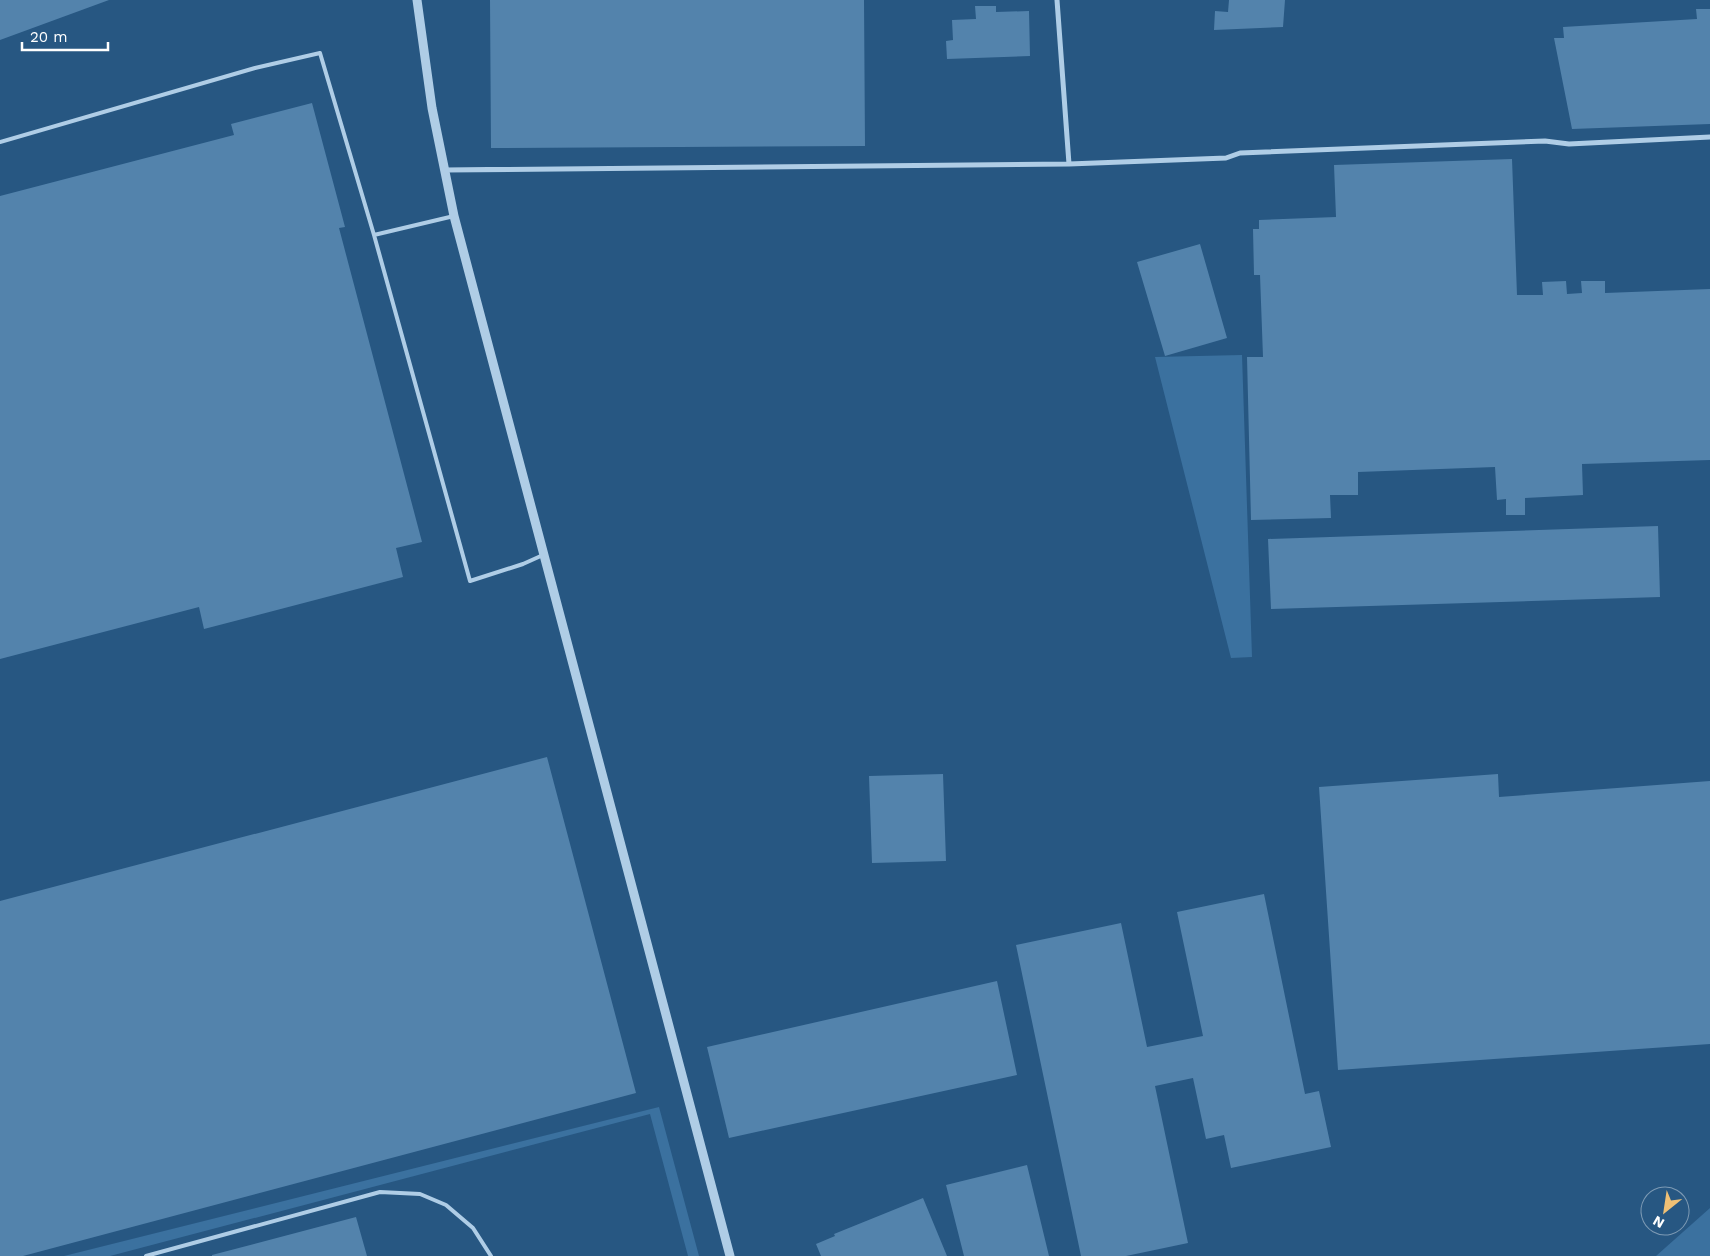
<svg xmlns="http://www.w3.org/2000/svg" width="1710" height="1256" font-family="'Work Sans',sans-serif">
<rect width="100%" height="100%" fill="#275782"/>
<path fill="#3b719f" d="M1242,355L1252,657L1231,658L1155,357Z
M659,1107L699,1256H688L650,1114L110,1256H64Z
M1710,1208V1256H1656Z"/>
<path fill="#5383ac" d="M0,0H109L0,40Z
M490,0H864L865,146L491,148Z
M1229,0H1285L1283,27L1214,30L1215,11L1228,12Z
M975,6H996V12L1029,11L1030,56L947,59L946,41L953,40L952,20L976,19Z
M1696,9H1710V124L1572,129L1554,38H1564L1563,27L1697,19Z
M312,103L345,227L339,228L422,542L396,548L403,577L204,629L199,607L0,659V196L234,135L231,124Z
M1512,159L1517,295H1543L1542,282L1566,281L1567,294L1582,293L1581,281H1605V293L1710,289V460L1582,464L1583,495L1525,498V515H1506V499L1497,500L1495,467L1358,472V495H1330L1331,518L1251,520L1247,357H1263L1260,275H1254L1253,229H1259V220L1336,217L1334,165Z
M1200,244L1227,338L1165,356L1137,262Z
M1658,526L1660,597L1271,609L1268,539Z
M547,757L636,1093L23,1256H0V901Z
M943,774L946,861L872,863L869,776Z
M1498,774L1499,797L1710,781V1044L1338,1070L1319,787Z
M1264,894L1305,1094L1319,1091L1331,1147L1231,1168L1224,1135L1206,1139L1193,1078L1155,1086L1188,1243L1126,1256H1081L1016,945L1121,923L1147,1047L1203,1036L1177,912Z
M997,981L1017,1075L729,1138L707,1047Z
M1027,1165L1049,1256H964L946,1185Z
M923,1198L947,1256H821L816,1244L835,1236L834,1234Z
M356,1217L367,1256H212V1255Z"/>
<g fill="none" stroke-linecap="round" stroke-linejoin="round">
<path stroke="#afcde6" stroke-width="4" d="M0,142L255,68L320,53L374,235L470,581L523,564L543,555
M374,235L454,216
M146,1256L380,1192L420,1194L446,1205L473,1228L491,1256"/>
<path stroke="#afcde6" stroke-width="5" d="M1057,0L1069,164
M445,170L1069,164L1226,158L1240,153L1545,141L1569,144L1710,137"/>
<path stroke="#afcde6" stroke-width="9" d="M417,0L432,108L454,216L730,1256"/>
</g>
<g transform="translate(1665 1211) rotate(210)"><circle r="24" fill="#275782" stroke="#7d9ab4"/>
<path d="M0-4L9 19L0 12L-9 19Z" fill="#efc075"/>
<text y="-8" font-size="14" font-weight="bold" text-anchor="middle" fill="#ffffff">N</text>
</g>
<path d="M22 42v8h86v-8" fill="none" stroke="#ffffff" stroke-width="2.5"/>
<text x="30" y="42" font-size="15" fill="#ffffff" stroke="#275782" stroke-width="4" paint-order="stroke">20 m</text>
</svg>
